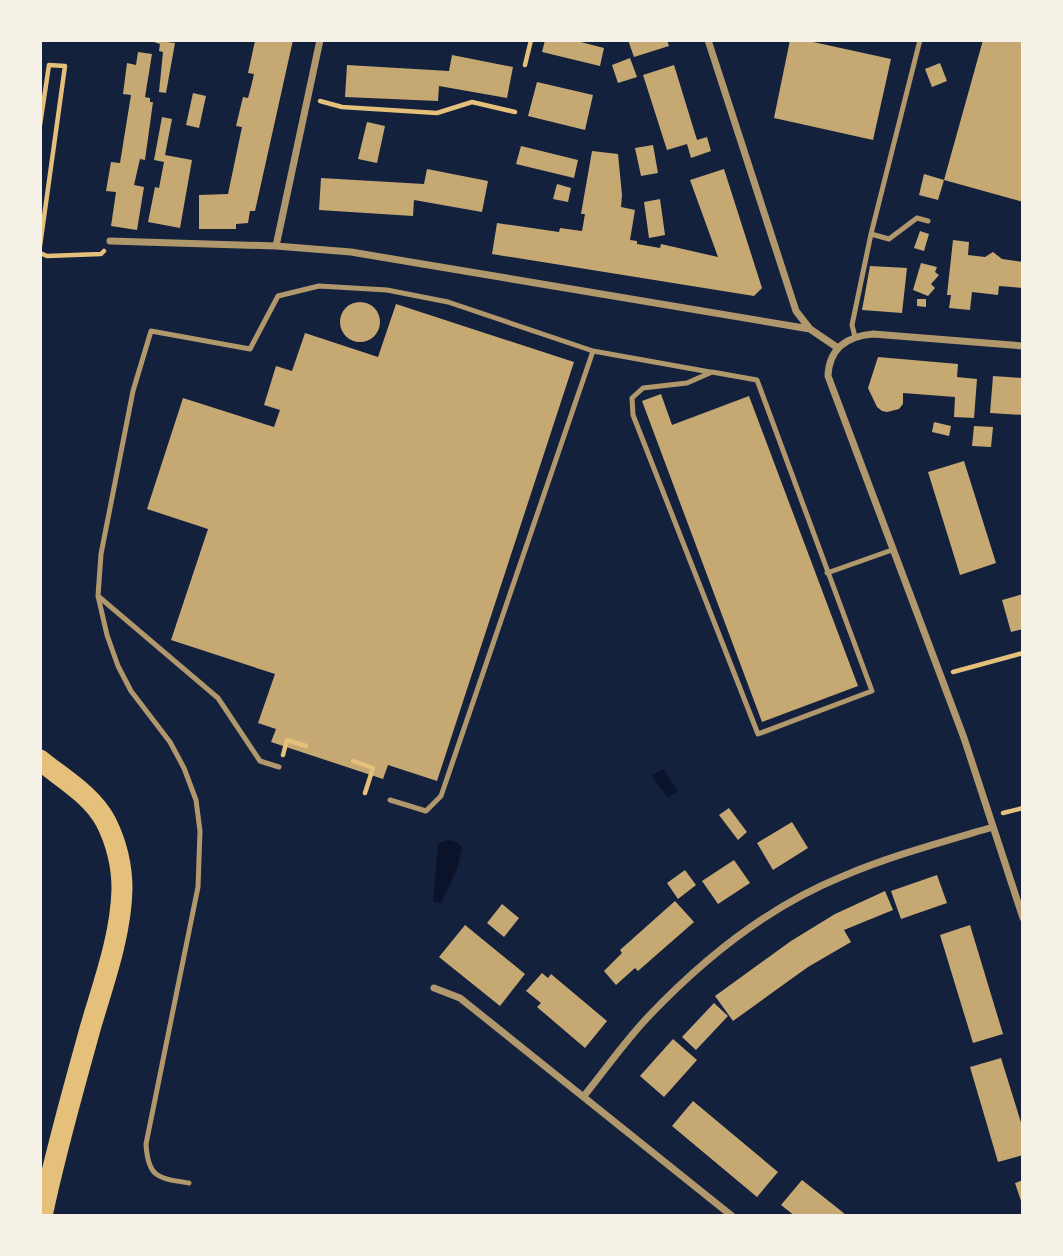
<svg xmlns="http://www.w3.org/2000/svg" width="1063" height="1256" font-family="'Roboto Condensed',sans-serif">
<rect width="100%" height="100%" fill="#14213d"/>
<path fill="#0b132b" d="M663,769L678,790L668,798L652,776Z
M448,840L457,842L462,848L457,869L441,903L433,902L438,843Z"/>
<path fill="#c6a872" d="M148,40L175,43L166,93L159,92L163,52L159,51L160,44Z
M261,40H293L255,211H250L248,223L236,224V229H199V195L228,194L242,127L236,126L243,97L248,98L251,87L254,74L248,73L255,41Z
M545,40H573L604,48L600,66L542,52Z
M628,40H667L669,46L634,57Z
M790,40H804L891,59L873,140L774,118Z
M983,40H1023V202L944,180Z
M138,52L152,54L145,97L150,98V102H153L145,160L140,159L134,185L144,187L137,230L111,226L116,192L106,191L111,162L120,163L131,95L123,94L127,63L136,65Z
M452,55L513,67L507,98L439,86L438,101L345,97L347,65L449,71Z
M630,58L637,77L618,83L612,65Z
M940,63L947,81L932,87L925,69Z
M674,65L697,140L707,137L711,151L691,158L687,144L667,150L643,75Z
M537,82L593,95L585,130L528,116Z
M193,93L206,96L199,128L186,125Z
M162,117L172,119L165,155L192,160L180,228L148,222L155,187L159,188L164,162L154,160Z
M367,122L385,126L377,163L358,159Z
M653,145L658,173L641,176L635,148Z
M521,146L578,160L574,178L516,164Z
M592,151L618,154L622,195L621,207L635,210L630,240L637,241V244L660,248L661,244L718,257L690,180L724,169L762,288L754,296L492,254L497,223L559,232L560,228L582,231L585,214H581Z
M427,169L488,181L482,212L414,200L413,216L319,210L321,178L424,184Z
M924,174L944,180L938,200L919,195Z
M557,184L571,188L568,202L553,199Z
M660,199L665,235L649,238L644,202Z
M920,231L929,234L924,251L914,248Z
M953,240L969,242L968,255L985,257L993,252L1002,259L1023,262V288L999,286L998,295L972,292L970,310L949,308L951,295H947Z
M921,263L937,267L935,272L939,275L931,284L935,288L928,296L913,290Z
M870,266L907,268L902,313L862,310Z
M917,299H926V307L917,306Z
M340 322a20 20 0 1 1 40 0a20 20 0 1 1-40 0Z
M396,304L574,362L437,781L388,765L383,779L271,742L276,729L258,723L275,674L171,640L208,529L147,509L183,398L274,427L280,410L264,405L276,366L292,371L305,333L378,357Z
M878,357L958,364L957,377L977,379L974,418L954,417L955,397L903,393V404L899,409L887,412L882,411L877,407L868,388Z
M993,376L1023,378V415L990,413Z
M661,394L672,425L749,396L858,686L762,722L642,401Z
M934,422L951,426L949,436L932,432Z
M974,426L993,427L991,447L972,446Z
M964,461L996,563L960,575L928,472Z
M1023,594V629L1011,632L1002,600Z
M729,808L747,832L738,840L719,815Z
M792,822L808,848L773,870L757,843Z
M734,860L750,883L718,904L702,881Z
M685,870L696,885L678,899L667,883Z
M937,875L947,903L901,919L891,891Z
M885,891L893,910L844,930L851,942L808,967L733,1021L715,996L791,941L835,914Z
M675,901L694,922L638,971L635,968L616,985L604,971L622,953L620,950Z
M502,904L519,918L504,937L487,923Z
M465,925L525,974L500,1006L439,957Z
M970,925L1003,1034L973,1043L940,935Z
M542,973L548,978L551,974L607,1021L585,1048L537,1007L541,1003L526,991Z
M714,1003L728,1016L696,1050L682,1037Z
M673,1039L697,1060L664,1097L640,1076Z
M1001,1058L1023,1129V1155L998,1162L970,1067Z
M693,1101L778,1172L757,1197L672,1126Z
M802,1180L840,1210L847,1216H795L781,1205Z
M1023,1180V1204H1022L1015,1183Z"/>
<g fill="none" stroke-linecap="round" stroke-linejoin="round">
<path stroke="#e5c07b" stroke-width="4.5" d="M525,65L531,40
M320,101L342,107L437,113L472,102L515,112
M40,125L49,65L65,66L40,246
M40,253L47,256L101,254L104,251
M953,672L1023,653
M283,755L287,740L306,746
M353,761L373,768L365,793
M1003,813L1023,808"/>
<path stroke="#b1986c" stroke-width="5" d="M871,234L889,239L917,218L928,221
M855,337L852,325L871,234L920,40
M593,351L710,372
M712,372L757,380L872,691L758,734L633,415L632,398L643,388L687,383Z
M827,573L892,550
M98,596L218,698L260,761L279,767
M189,1183C158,1178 148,1178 146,1144L198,887L200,831L196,800L184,768L170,742L131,691L118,666L107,635L98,596L101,554L133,391L151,331L250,349L278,296L319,286L387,290L448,302L593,351L441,796L426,811L390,800"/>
<path stroke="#b1986c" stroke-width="7" d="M708,40L796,311L810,329L838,348
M110,241L276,246L351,252L810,329
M276,246L320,40
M1023,346L873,334C848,336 829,348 828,376L964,738L1023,918
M434,988L460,998L732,1216
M584,1096C605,1070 625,1041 648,1017C702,960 768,907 841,877C890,856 942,842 993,827"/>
<path stroke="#e5c07b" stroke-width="21" d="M40,760C63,779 92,795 106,822C116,842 122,866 122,889C121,936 103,984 90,1029C73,1091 55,1153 42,1216"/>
</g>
<rect width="1063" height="1256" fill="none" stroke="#f6f1e7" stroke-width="84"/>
</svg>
